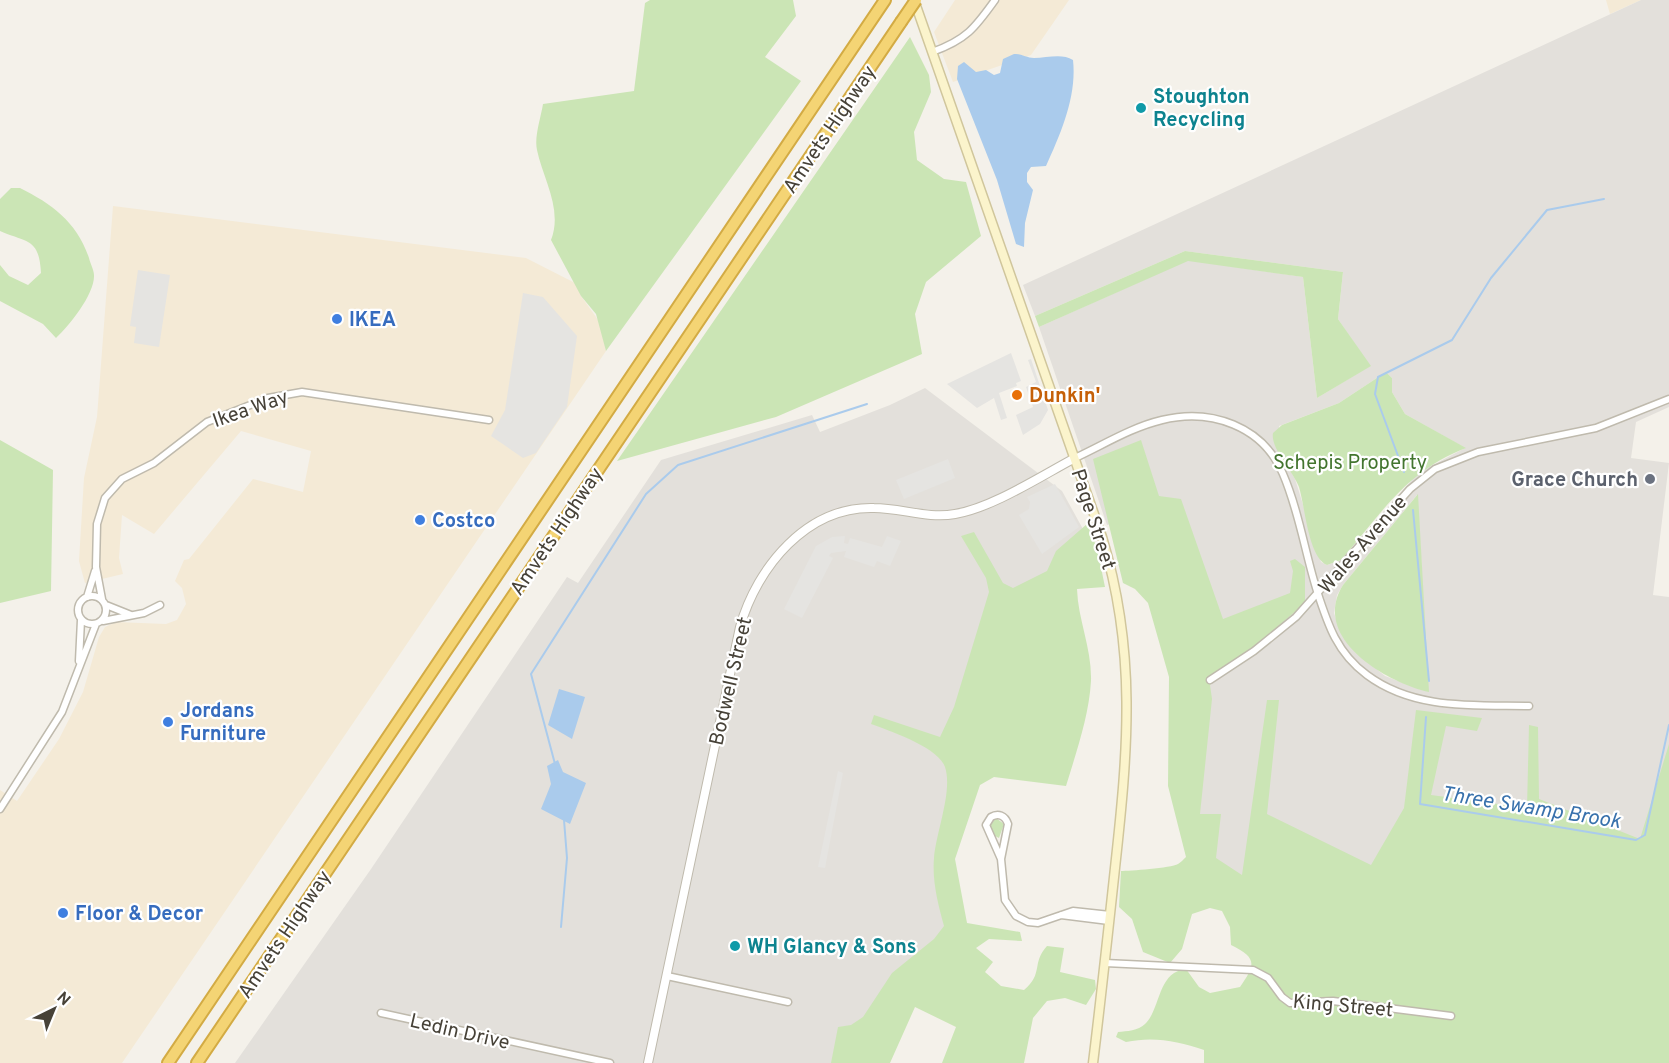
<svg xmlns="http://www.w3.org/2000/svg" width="1669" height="1063" font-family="Overpass,sans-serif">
<rect width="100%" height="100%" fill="#f4f1ea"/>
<path fill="#f4ead6" d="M955,0H1069L1031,55L953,82L934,32Z
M1606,0H1641L1610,14Z
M113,206L526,258L577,284L581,296L601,324L606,351L122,1063H0V790L17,801L59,739L83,692L99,637L105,627L116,622L166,624L177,620L186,604L182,588L175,581L184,560L189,559L253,479L303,492L311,451L241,431L154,534L122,515L119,558L123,574L85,583L79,561L84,478L97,417Z"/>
<path fill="#e3e0db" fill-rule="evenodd" d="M1641,0H1669V407L1636,422L1631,458L1669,463L1653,595L1669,597V852L1385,894L1281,897L1206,887L1192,827L1165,505L1107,525L1039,327L1188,260L1303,277L1317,398L1370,366L1338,319L1343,272L1185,251L1035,316L1023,285ZM1386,372L1392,378V392L1405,414L1465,448L1418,473L1341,560L1327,565L1321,562L1295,479L1281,455L1279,426L1339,403ZM1417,495L1422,572V690L1385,676L1363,658L1340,631L1334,613L1337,595L1343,585Z
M925,388L1062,491L1089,540L1036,604L951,858L967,925L860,1063H235L371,869L567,577L578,583L661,460L812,415L820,432L890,405Z"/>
<path fill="#cbe5b5" d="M650,0H793L796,16L765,57L801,81L606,351L596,314L581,296L551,240C563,209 543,179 537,150C534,137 541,117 543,104L634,91L645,3Z
M910,37L929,75L931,92L914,132L917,160L944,179L966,182L981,236L926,282L915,314L922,354L776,417L617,461Z
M11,188H20C52,204 77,222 89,258C90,263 94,270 94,275C95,294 69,326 56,338L43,324L0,301V265L9,276L28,285L41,273C39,238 28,243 0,231V199Z
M1185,251L1343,272L1338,319L1371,366L1317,398L1303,277L1188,261L1039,327L1035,316Z
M1386,372L1392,378V392L1405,414L1466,448C1406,471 1381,514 1341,560L1327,565C1308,557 1305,506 1299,487C1293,471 1270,448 1273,433L1282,425L1339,403Z
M0,440L53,470L51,591L0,603Z
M1141,440L1159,496L1181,499L1223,619L1290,593L1293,571L1290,561L1295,559L1305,567V603L1210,685L1212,699L1200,814H1221L1216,858L1242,875L1267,700H1279L1267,814L1371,865L1404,808L1416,710L1482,718L1477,731L1446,726L1431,795L1527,808L1529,725L1538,727L1539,799L1640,839L1669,744V1063H1204V1050C1178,1041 1153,1036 1126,1042L1116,1037L1118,1032C1127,1031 1138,1031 1145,1024C1161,1009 1157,972 1186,969L1199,987L1210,993L1240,987C1256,964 1257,958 1231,945L1230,927L1222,911L1210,908L1192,914L1182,949L1170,963L1143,952L1132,919L1119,907L1121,871C1129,871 1171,868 1178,864C1181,862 1183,860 1186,857L1168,786L1169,677L1148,603L1135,589L1123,583L1093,459Z
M1418,494L1429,692C1386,682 1310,638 1343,585Z
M1087,524L1097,548L1105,587L1077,589C1078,620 1092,649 1091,681C1089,716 1076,753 1066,786L994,777L980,785L955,859L967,923L1020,932L1022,941L989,939L976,948L993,962L985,972L1001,986L1024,990C1044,973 1031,964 1047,946L1064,948L1060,972L1095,980L1096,989L1086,1005L1065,998L1047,1001L1033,1018L1024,1063H942L956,1027L915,1007L890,1063H831L838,1027L851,1025L863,1017L892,973L934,939L944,926C938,904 932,881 934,858C936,832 953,791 945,767C938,747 890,731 871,724L874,715L940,737L954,707L989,592L986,578L961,536L974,532L1003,583L1013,588L1047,571L1056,551Z
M996,818L1004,824L999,838L993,835L990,825Z"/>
<path fill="#e5e4e1" d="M138,270L170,275L159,347L134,343L136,327L130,326Z
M523,293L543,297L577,336L567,407L536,453L523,458L491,436L505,410Z
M1011,353L1021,381L1016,383L1017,386L999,393L1007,418L1001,420L994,398L977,408L947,384Z
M1031,359L1048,410L1040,424L1023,435L1016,415L1033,407L1026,387L1036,382L1028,360Z
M948,459L955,478L904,499L896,480Z
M1055,484L1079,527L1042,554L1019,515L1029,509L1030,502L1027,497Z
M845,536L844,543L848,544L850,538L882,547L887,536L901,541L890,566L877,561L874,567L844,557L846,551L831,553L829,556L833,558L802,618L784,609L816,546L832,537Z
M838,771L843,773L825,868L818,867Z"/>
<path fill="#aacbec" d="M1014,54C1022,54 1027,58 1034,58C1047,58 1062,53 1073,60C1077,96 1061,133 1046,166L1031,167L1027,173V182L1033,190L1025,223L1024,247L1016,244L997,180L957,79L958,66L964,62L976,72L986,70L994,75L1000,73L1003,59Z
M559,689L585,697L572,739L548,725Z
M558,760L563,772L586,783L570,824L541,809L551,784L547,766Z"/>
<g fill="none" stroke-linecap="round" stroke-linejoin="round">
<path stroke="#aacbec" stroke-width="2" d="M1404,472L1375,394L1378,377L1452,340L1491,278L1547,210L1604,199
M1413,510L1429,681
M1426,717L1420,804L1636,840L1645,835L1669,725
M555,764L531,674L646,494L678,465L867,404
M561,927L567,858L564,820"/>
<defs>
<path id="minor" d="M932,52C966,40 975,28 995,0
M1075,458C1103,445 1132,427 1162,420C1211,408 1263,426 1283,474C1299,511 1305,553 1317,591C1328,625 1337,653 1367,675C1414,710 1473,705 1529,706
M78 610a14 14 0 1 1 28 0a14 14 0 1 1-28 0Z
M87,597L95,571
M102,599L96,567L97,524L105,498L122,479L154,463L207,422L268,398L302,392L489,420
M106,605L131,615
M103,621L144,613L160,605
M79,661L81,620
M1210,680L1254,651L1296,617L1410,489L1435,469L1478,452L1596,428L1669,399
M0,809L62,712L96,624
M1001,859L986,825L991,817C998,813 1005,815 1008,824L1001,859L1005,900L1016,916L1028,922L1038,923L1073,911L1110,915
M1061,915L1109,921
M1105,963L1253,970L1268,978L1282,997L1290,1003L1333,1001L1451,1016
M667,976L788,1002
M381,1013L610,1063"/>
<path id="tertiary" d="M648,1063L740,627C757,567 807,506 874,508C901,508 928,519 955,514C992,508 1041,476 1075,458"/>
<path id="secondary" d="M914,0L1102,537C1137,652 1128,750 1115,868C1108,933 1101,998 1093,1063"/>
<path id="motorway" d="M168,1063L885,0
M197,1063L901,22"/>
</defs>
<use href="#minor" stroke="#bfbaad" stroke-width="9"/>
<use href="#tertiary" stroke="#bfbaad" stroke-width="10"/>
<use href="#secondary" stroke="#d0c69c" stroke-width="11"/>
<use href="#motorway" stroke="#d3ab44" stroke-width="14"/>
<use href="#minor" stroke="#fff" stroke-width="6"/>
<use href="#tertiary" stroke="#fff" stroke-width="8"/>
<use href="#secondary" stroke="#fbf4cc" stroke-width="8"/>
<use href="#motorway" stroke="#f4d474" stroke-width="10"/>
<defs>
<path id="motorway-bridge" d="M901,22L916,0"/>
</defs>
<use href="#motorway-bridge" stroke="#d3ab44" stroke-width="14" stroke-linecap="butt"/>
<use href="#motorway-bridge" stroke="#f4d474" stroke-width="10"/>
</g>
<g fill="#0f9aa8" stroke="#fff" stroke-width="2">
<circle cx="1141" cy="108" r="6"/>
<circle cx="735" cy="946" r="6"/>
</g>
<g fill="#3f7fe0" stroke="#fff" stroke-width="2">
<circle cx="337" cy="319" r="6"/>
<circle cx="420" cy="520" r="6"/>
<circle cx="168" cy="722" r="6"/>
<circle cx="63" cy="913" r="6"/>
</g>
<circle fill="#e8710a" stroke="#fff" stroke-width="2" cx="1017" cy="395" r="6"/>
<circle fill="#6b7280" stroke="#fff" stroke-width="2" cx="1650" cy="479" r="6"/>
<g text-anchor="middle" stroke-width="4.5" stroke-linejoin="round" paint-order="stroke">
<g font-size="20" font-weight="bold" fill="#0d838f" stroke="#fff" text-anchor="start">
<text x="1153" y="103">Stoughton<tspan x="1153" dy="23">Recycling</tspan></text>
<text x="747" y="953">WH Glancy &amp; Sons</text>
</g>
<g font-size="20" fill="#474238" stroke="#fff">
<text transform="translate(829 129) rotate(-56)" y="7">Amvets Highway</text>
<text transform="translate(250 408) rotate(-19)" y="7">Ikea Way</text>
<text transform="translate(1094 519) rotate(72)" y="7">Page Street</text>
<text transform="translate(556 531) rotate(-56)" y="7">Amvets Highway</text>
<text transform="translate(1362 544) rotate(-49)" y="7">Wales Avenue</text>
<text transform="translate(730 681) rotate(-77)" y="7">Bodwell Street</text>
<text transform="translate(284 934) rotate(-56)" y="7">Amvets Highway</text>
<text transform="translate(1343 1005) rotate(5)" y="7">King Street</text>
<text transform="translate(460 1031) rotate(13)" y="7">Ledin Drive</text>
</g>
<g font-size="20" font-weight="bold" fill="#366cbe" stroke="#fff" text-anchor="start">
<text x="349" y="326">IKEA</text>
<text x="432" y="527">Costco</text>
<text x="180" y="717">Jordans<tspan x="180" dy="23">Furniture</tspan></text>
<text x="75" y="920">Floor &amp; Decor</text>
</g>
<g font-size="20" font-weight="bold" fill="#c56008" stroke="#fff" text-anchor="start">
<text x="1029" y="402">Dunkin'</text>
</g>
<g font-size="20" fill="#43752f" stroke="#fff">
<text x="1350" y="469">Schepis Property</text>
</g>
<g font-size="20" font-weight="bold" fill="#5b616d" stroke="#fff" text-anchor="end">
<text x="1638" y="486">Grace Church</text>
</g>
<g font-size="21" font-style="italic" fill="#3871ac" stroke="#fff">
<text transform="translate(1531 807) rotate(9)" y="7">Three Swamp Brook</text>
</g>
</g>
<g transform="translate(54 1009) rotate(43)" stroke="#ffffff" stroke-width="4.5" paint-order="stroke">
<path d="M0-4.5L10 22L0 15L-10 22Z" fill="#474238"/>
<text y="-9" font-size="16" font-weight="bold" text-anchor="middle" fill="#474238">N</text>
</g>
</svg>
